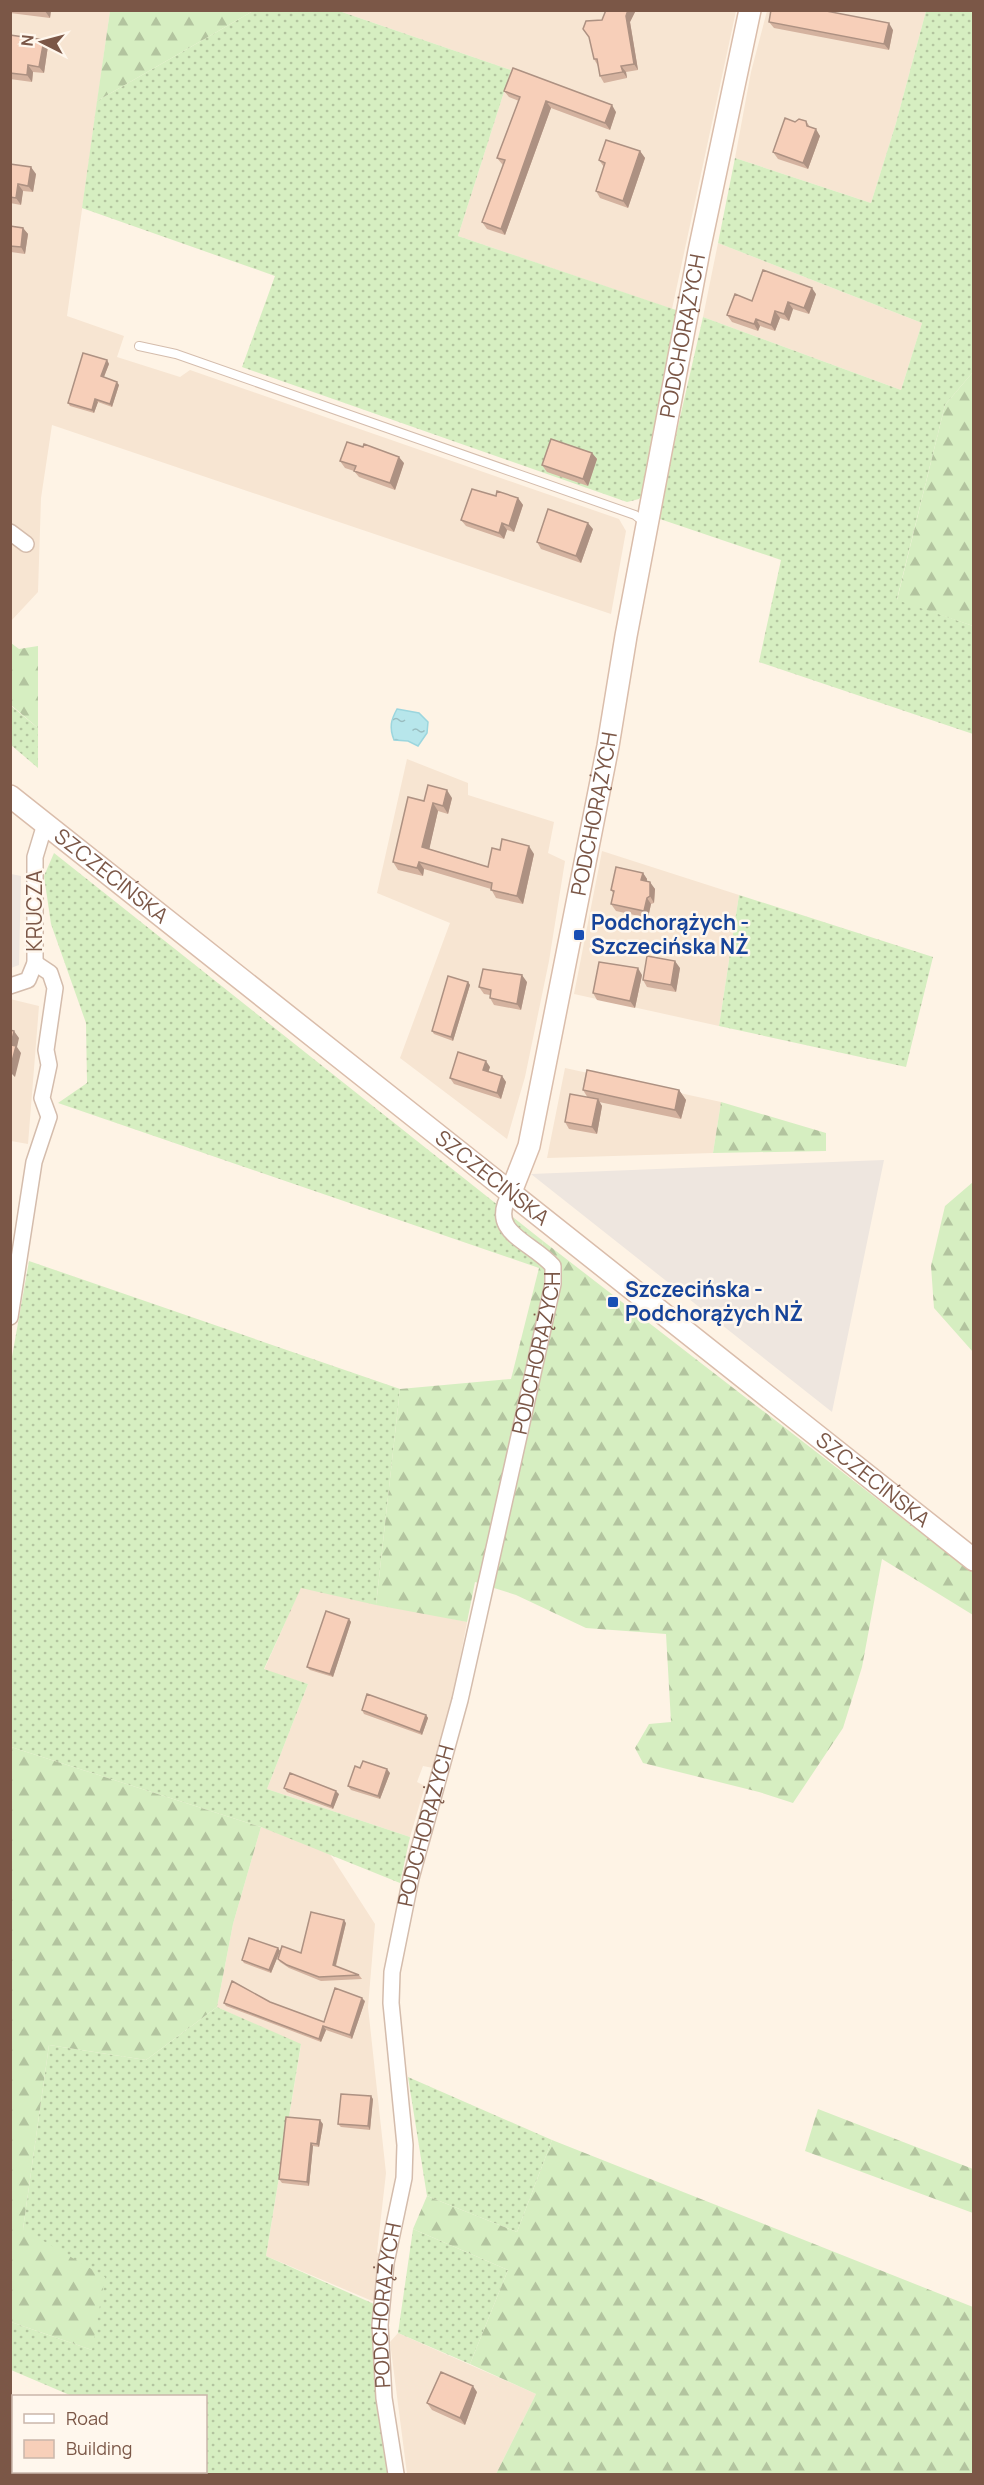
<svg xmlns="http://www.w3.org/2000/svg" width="984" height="2485" font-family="Manrope,sans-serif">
<defs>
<pattern id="grass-dots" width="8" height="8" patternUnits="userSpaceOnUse" patternTransform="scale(1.5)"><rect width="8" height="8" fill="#d6eec1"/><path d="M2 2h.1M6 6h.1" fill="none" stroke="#b3c49f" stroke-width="1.8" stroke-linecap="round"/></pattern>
<pattern id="forest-firs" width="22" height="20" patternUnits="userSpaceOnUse" patternTransform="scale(1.5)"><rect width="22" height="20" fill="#d6eec1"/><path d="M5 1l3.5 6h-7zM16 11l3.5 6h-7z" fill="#b3c49f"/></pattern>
<pattern id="water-ripples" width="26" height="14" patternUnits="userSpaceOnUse" patternTransform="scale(1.5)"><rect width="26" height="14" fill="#b7e6eb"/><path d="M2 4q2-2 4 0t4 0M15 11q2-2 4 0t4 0" fill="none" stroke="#9abdc0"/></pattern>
</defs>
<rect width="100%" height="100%" fill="#fef3e5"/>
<path fill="#f7e5d2" d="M11,11H110L67,316L124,336L117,357L180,377L190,370L619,519L626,531L611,614L52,425L41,498L38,592L11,621Z
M339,11H736L672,309L458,236L511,70Z
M767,11H926L896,123L871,203L735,158L751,72Z
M718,243L922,323L901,390L703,317Z
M407,759L468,783V795L554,822L548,853L565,861L549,961L525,1077L507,1139L400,1058L450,923L377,893Z
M602,851L739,895L719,1026L574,994Z
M10,999L39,1006L28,1144L11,1141Z
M565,1068L721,1102L713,1153L547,1158Z
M301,1587L467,1622L452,1701L433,1768L423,1766L417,1782L425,1786L410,1837L267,1789L308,1684L264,1670Z
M261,1827L328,1851L375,1924L368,2007L386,2173L377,2252L381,2257L377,2303L266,2256L301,2045L217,2007L233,1924Z
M398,2333L536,2394L496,2474H407L390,2342Z"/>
<path fill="#eee6df" d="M11,874L21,876L19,965L11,968Z
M884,1160L832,1412L531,1174Z"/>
<path fill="url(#grass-dots)" d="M253,11H339L511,70L458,236L679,311L644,493L639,499L627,502L242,367L275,276L82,208L97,101Z
M926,11H973V372L945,405L897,599L973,626V734L759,662L781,560L657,518L703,317L901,390L922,323L718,243L735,158L871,203L896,123Z
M10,705L38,728V768L11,745Z
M54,853L543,1241L539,1268L58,1103L87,1083L86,1023L51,924L44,876Z
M739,895L933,957L906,1067L719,1026Z
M29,1261L400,1389L376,1605L301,1588L264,1669L308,1684L267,1789L410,1837L400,1883L261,1827L11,1747L10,1368Z
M217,2007L301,2044L266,2256L374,2304L380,2325L396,2474H183L184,2472H206V2396H72L11,2370V2322L92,2350L23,2229L49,2045L146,2060Z
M408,2077L552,2140L517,2232L427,2196Z
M413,2229L508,2270L470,2364L398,2333Z"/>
<path fill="url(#forest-firs)" d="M110,11V10L253,11L97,101Z
M973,372V626L897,600L945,405Z
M11,643L19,649L38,646V728L11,705Z
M721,1102L826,1133V1151L713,1153Z
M973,1182V1352L934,1308L931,1266L945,1206Z
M543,1241L973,1573V1615L882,1559L862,1667L843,1728L793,1803L759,1792L643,1763L635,1748L649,1724L671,1722L666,1634L586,1628L516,1595L475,1582L467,1622L376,1605L400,1389L511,1379L539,1268Z
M11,1747L261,1827L233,1924L217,2007L146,2060L49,2045L23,2229L105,2277L92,2350L11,2322Z
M818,2109L973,2169V2213L805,2151Z
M552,2140L973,2307V2474H496L536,2394L470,2364L508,2270L413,2229L427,2196L517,2232Z"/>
<path fill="url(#water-ripples)" stroke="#9cd6de" stroke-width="1.5" d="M397,709L419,713L428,722L427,733L418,746L408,741L394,740C389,727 391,720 397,709Z"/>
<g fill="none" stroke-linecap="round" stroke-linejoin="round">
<defs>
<path id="lane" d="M139,346L176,354L635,515L644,522"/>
<g id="street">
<path d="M10,532L26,544"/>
<path d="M10,986L28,980L35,963V857L45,824"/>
<path d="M10,1317L34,1162L49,1117L42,1098L49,1065L46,1050L55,988L50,973L35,963"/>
<path id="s1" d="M396,2474L384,2398L380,2325L386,2263L404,2178L405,2145L391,2003L392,1972L411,1878L460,1700L553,1284V1266C530,1240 486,1233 511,1192"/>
</g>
<g id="secondary">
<path id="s2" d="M10,796L974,1560"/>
<path id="s3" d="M511,1192L529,1146L608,746L626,636L699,251L750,10"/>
</g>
</defs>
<use href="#lane" stroke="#d4bcac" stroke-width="10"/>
<use href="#street" stroke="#d4bcac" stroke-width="18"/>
<use href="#secondary" stroke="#dabdab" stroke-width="24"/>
<use href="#lane" stroke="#fff" stroke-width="8"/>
<use href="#street" stroke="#fff" stroke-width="15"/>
<use href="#secondary" stroke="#fff" stroke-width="21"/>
</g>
<path fill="#d4b29f" d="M10,10H51L50,18L10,13Z
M606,10H636L630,22L638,70L626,72L627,78L604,83L600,76L598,66L594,59L590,38L583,29L602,20Z
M769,22L893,30L889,50L774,28Z
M10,35L44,40L48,46L44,73L33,72L32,82L10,79Z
M504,91L616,112L610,130L551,108L505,235L487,229L482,222L503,165L502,164L497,158L519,101L509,97Z
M806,121L810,127L820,136L808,169L778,159L773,152L795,122Z
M640,151L645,158L628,208L600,198L596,191L604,167L599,160Z
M10,164L36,174L33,192L23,191L21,205L10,203Z
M10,226L23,228L28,234L25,254L11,252L10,256Z
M816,294L809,314L793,309L789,321L780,318L775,331L760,326L758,331L732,322L727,315Z
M107,360L109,364L104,377L119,385L112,407L98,402L94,413L70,406L68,403Z
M592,453L597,459L588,486L547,472L542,465Z
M340,461L404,463L395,490L359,477L354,471L345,468Z
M496,496L518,498L523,505L514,532L507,530L504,539L466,526L461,520Z
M593,529L581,563L541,549L537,542Z
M452,798L448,814L438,811L429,849L488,867L500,850L534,854L523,904L496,898L491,889L424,869L423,876L398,870L393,862L424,801Z
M643,873L647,879V881L655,889L654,903L651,904L648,918L616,911L611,904L613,893L611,890Z
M680,968L676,992L647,987L643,980Z
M642,975L635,1008L597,1000L593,993Z
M468,982L470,985L453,1041L434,1034L432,1031Z
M527,982L521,1010L494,1005L490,998V995L484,994L479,987Z
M490,1067L488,1072L502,1076L506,1082L501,1099L454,1084L450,1078Z
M583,1090H679L686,1100L681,1119L599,1102L602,1106L597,1134L569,1129L565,1122L588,1098Z
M349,1619L351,1622L333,1677L310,1670L307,1667Z
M362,1710L426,1715L428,1718L422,1735L364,1714Z
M360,1768L390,1773L380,1799L351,1790L348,1786Z
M284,1788L339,1794L333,1809L287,1792Z
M346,1923L336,1966L359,1975L362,1979L321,1981L289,1968L280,1962L278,1959L301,1953Z
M278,1948L280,1951L271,1973L244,1963L242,1960Z
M365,2001L352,2039L326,2030L321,2042L226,2006L224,2003L270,2002L324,2022Z
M373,2099L370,2130L341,2127L338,2124Z
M323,2124L319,2147L313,2146L309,2186L282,2183L279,2179Z
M477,2392L465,2425L432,2410L427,2403Z"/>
<path fill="#ad9182" d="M45,10H51L50,18L45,11Z
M628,10H636L630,22L638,70L634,64L626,16Z
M889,23L893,30L889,50L884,44Z
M44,40L48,46L44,73L39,67Z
M28,65L33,72L32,82L27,75Z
M621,66L626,72L627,78L623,72Z
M546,101L551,108L505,235L501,229Z
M612,105L616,112L610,130L605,123Z
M816,129L820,136L808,169L803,163Z
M640,151L645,158L628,208L623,201Z
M31,167L36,174L33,192L28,186Z
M18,184L23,191L21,205L16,198Z
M23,228L28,234L25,254L21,247Z
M812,288L816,294L809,314L804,308Z
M788,302L793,309L789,321L784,314Z
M775,311L780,318L775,331L771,325Z
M756,319L760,326L758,331L754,324Z
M107,360L109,364L103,379L101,376Z
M117,382L119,385L112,407L110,404Z
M95,399L98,402L94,413L92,410Z
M592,453L597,459L588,486L583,479Z
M399,457L404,463L395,490L390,483Z
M518,498L523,505L514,532L509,526Z
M502,523L507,530L504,539L499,533Z
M588,523L593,529L581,563L576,556Z
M447,790L452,798L448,814L443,806Z
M433,803L438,811L428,855L422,847Z
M529,846L534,854L523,904L517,896Z
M419,862L424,869L423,876L417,868Z
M643,873L647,879L646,887L641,880Z
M650,882L655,889L654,903L650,896Z
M647,898L651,904L648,918L644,911Z
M675,961L680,968L676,992L671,985Z
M638,968L642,975L635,1008L630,1001Z
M522,975L527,982L521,1010L517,1004Z
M468,982L470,985L453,1041L451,1037Z
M14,1031L19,1038L17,1047L21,1053L15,1077L10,1072L11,1045Z
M486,1061L490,1067L487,1076L483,1070Z
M502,1076L506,1082L501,1099L497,1093Z
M679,1090L686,1100L681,1119L675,1110Z
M598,1099L602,1106L597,1134L592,1127Z
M349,1619L351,1622L333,1677L330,1674Z
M426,1715L428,1718L422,1735L420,1732Z
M387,1769L390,1773L380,1799L378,1796Z
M336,1791L339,1794L333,1809L331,1806Z
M344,1920L346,1923L335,1968L333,1965Z
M278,1948L280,1951L271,1973L269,1970Z
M362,1998L365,2001L352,2039L350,2035Z
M323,2026L326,2030L321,2042L319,2039Z
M371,2096L373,2099L370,2130L368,2126Z
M320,2120L323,2124L319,2147L317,2144Z
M311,2143L313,2146L309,2186L307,2182Z
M473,2386L477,2392L465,2425L460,2418Z"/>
<path fill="#f7cfb9" stroke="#ad9182" stroke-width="1.5" d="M606,10H628L626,16L634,64L621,66L623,72L600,76L597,59H594L589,37L583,29L586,21L602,20Z
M771,10H821L889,23L884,44L769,22Z
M10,35L44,40L39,67L28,65L27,75L10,73Z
M513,68L612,105L605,123L546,101L501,229L482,222L505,160L497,158L520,97L504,91Z
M785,118L795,122L799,119L806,121L807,126L816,129L803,163L773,152Z
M606,140L640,151L623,201L596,191L605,163L599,160Z
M10,164L31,167L28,186L18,184L16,198L10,197Z
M10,226L23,228L21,247L10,246Z
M763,270L812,288L804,308L788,302L784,314L775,311L771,325L756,319L754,324L727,315L735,294L752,301Z
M83,353L107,360L101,376L117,382L110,404L95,399L92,410L68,403Z
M551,439L592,453L583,479L542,465Z
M347,442L363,447L364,444L399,457L390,483L354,471L356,466L340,461Z
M472,489L496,496L497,491L518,498L509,526L502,523L499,533L461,520Z
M548,509L588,523L576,556L537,542Z
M428,785L447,790L443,806L433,803L422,847L488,867L492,848L500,850L502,839L529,846L517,896L491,890L492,883L419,862L417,868L393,862L408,797L424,801Z
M616,867L643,873L641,880L650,882V896L647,898L644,911L611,904L614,891L611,890Z
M647,956L675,961L671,985L643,980Z
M599,962L638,968L630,1001L593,993Z
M483,969L522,975L517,1004L490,998L491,990L479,987Z
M448,976L468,982L451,1037L432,1031Z
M10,1030L14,1031L11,1045L16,1046L10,1069Z
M458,1052L486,1061L483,1070L502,1076L497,1093L450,1078Z
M587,1070L679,1090L675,1110L583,1090Z
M570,1094L598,1099L592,1127L565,1122Z
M326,1611L349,1619L330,1674L307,1667Z
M367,1694L426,1715L420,1732L362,1710Z
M363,1761L387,1769L378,1796L348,1786L355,1766L360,1768Z
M290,1773L336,1791L331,1806L284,1788Z
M311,1912L344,1920L333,1965L359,1975L319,1977L287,1965L278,1959L282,1946L301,1953Z
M249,1938L278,1948L269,1970L242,1960Z
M232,1981L270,2002L324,2022L335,1988L362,1998L350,2035L323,2026L319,2039L224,2003Z
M341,2094L371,2096L368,2126L338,2124Z
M286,2117L320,2120L317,2144L311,2143L307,2182L279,2179Z
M441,2372L473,2386L460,2418L427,2403Z"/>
<g fill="#1a4fb4" stroke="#fff7ed" stroke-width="2">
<rect x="573" y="929" width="12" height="12" rx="3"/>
<rect x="607" y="1296" width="12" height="12" rx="3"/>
</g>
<g text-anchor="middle" stroke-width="5" stroke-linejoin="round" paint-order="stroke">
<g font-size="21" fill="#7b5747" stroke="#fff7ed">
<text dy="7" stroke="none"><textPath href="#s3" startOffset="874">PODCHORĄŻYCH</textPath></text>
<text dy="7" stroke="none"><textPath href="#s3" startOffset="388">PODCHORĄŻYCH</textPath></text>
<text dy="7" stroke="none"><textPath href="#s2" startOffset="129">SZCZECIŃSKA</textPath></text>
<text transform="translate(35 911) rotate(-90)" y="7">KRUCZA</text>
<text dy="7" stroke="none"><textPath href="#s2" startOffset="615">SZCZECIŃSKA</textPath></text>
<text dy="7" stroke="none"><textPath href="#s1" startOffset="1142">PODCHORĄŻYCH</textPath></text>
<text dy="7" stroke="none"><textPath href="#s2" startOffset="1101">SZCZECIŃSKA</textPath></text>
<text dy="7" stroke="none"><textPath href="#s1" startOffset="656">PODCHORĄŻYCH</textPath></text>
<text dy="7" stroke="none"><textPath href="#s1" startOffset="170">PODCHORĄŻYCH</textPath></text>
</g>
<g font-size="21" font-weight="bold" fill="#164399" stroke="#fff7ed" text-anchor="start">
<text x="591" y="930">Podchorążych -<tspan x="591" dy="24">Szczecińska NŻ</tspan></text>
<text x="625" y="1297">Szczecińska -<tspan x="625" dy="24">Podchorążych NŻ</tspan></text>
</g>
</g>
<rect width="984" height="2485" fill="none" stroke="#7b5747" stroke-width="24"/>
<rect x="12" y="2395" width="195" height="78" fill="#fff7ed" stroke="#cab7ab" stroke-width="1.5"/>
<rect x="24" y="2414" width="30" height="9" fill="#ffffff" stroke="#cab7ab" stroke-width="1.5"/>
<text x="66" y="2425" font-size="18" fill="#7b5747">Road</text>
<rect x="24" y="2440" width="30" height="18" fill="#f7cfb9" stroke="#cab7ab" stroke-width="1.5"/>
<text x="66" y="2455" font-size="18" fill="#7b5747">Building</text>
<g transform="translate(42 42) rotate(276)" stroke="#fff7ed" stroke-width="4.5" paint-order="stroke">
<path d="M0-4.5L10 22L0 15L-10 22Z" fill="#7b5747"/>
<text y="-9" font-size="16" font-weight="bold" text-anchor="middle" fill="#7b5747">N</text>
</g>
</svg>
